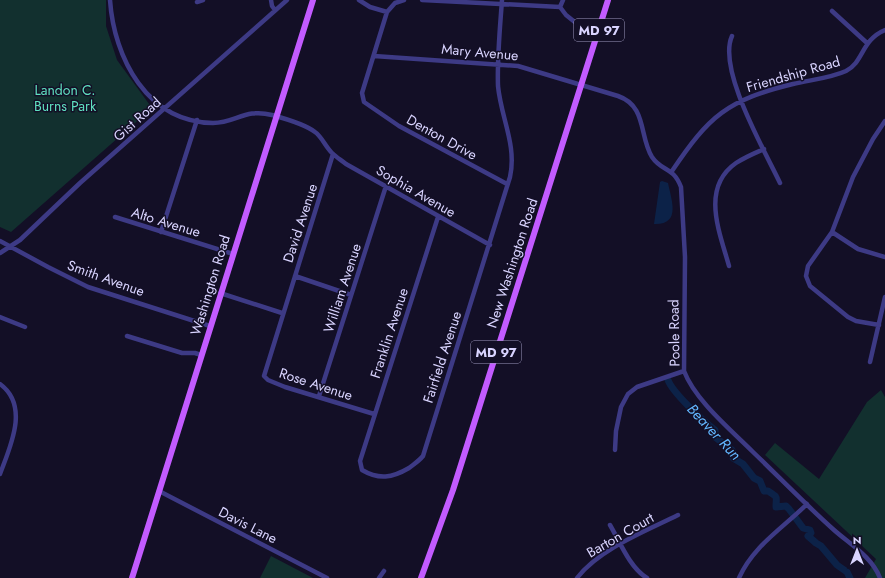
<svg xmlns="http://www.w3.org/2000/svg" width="885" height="578" font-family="Jost,sans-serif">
<rect width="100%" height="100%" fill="#130f26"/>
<path fill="#12302f" d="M0,0H106V26L117,60L152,108L11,232L0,227Z
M881,390L885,397V578H865L876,559L765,455L775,443L819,479L867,402Z
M271,556L313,578H260Z"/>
<path fill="#0c2248" d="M662,181L668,183C671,199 682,225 654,224L660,182Z"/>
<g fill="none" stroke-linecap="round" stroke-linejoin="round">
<path stroke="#0c2248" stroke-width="7" d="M668,380C672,392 704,422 715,430V437L732,450L733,458L743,464L754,478L760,481L764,491H768C779,498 776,496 776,507L786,506L789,509L803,528L810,530L811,533L808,536L816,543L821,546L837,565L847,572L850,578"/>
<path stroke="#3d3a85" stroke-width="4.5" d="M110,0C114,58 147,122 213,123C236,123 245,108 272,115C283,118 306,125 315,132C322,137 325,146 332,153C336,157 341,160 346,164L490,245
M271,0L272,6L275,10
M359,0L370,7L387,12
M404,0L395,3L387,12L362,93L364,102L399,126L507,184
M422,0L560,7
M197,2L203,0
M560,7L566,15L581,27
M560,7L563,0
M832,11L867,43
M732,36C717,69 765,151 780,183
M374,56L518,66L618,96C647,106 639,136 652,157C662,172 673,166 681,187L685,257L684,371C695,400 730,429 753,452C780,478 806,505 834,530C851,545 872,557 880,578
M333,154L264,376L268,380L285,387L374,414
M672,171C709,116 727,100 793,84C810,80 831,78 846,71C864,62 861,40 885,30
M115,217L233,254
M438,217L360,461L362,470C379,480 392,478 409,468C414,464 419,461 423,456L510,177C517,145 501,118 498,86C497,58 500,28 502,0
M161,232L197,120
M832,232L858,249L885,257
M0,241L48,267L88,287L210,326
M0,253L20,240L80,183L287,0
M729,266C720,233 700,188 736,163C745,157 755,153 764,149
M295,276L351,295
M220,293L282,313
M0,317L25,327
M879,325L856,321L848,317L810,286L806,276L808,266L832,232L853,177L873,139L885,121
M127,336L182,353H195L201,355
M870,362L885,297
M0,384C30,406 10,447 0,474
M319,396L386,186
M615,450L616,431L621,407L628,394L637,387L684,371
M159,491L327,578
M610,525C620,542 630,568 647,578
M379,578L384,571
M577,578C599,549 646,531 678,515
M739,578C753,546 783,528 807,504"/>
<path stroke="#c25bff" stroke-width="6" d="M132,578L313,0
M421,578L453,490L608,0"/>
</g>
<g text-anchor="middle" stroke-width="3" stroke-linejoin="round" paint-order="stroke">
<g fill="#130f26" stroke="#9e99be" stroke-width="1">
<rect x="574" y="19" width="50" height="22" rx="3"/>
<rect x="471" y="341" width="50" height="22" rx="3"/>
</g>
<g font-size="13" font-weight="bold" fill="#d9d4ff">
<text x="599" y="35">MD 97</text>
<text x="496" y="357">MD 97</text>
</g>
<g font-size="14" fill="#d9d4ff" stroke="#130f26">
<text transform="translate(480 52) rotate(5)" y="5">Mary Avenue</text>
<text transform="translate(793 74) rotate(-16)" y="5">Friendship Road</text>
<text transform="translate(137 119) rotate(-42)" y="5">Gist Road</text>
<text transform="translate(442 137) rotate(29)" y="5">Denton Drive</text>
<text transform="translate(416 191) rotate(30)" y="5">Sophia Avenue</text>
<text transform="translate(166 222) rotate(17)" y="5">Alto Avenue</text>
<text transform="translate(300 223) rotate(-72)" y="5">David Avenue</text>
<text transform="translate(512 263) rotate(-72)" y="5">New Washington Road</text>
<text transform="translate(106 278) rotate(20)" y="5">Smith Avenue</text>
<text transform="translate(210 285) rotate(-73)" y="5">Washington Road</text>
<text transform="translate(342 288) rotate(-72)" y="5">William Avenue</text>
<text transform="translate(389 333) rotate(-72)" y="5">Franklin Avenue</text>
<text transform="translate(674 333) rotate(-91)" y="5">Poole Road</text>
<text transform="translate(442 357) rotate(-72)" y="5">Fairfield Avenue</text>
<text transform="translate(316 384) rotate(18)" y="5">Rose Avenue</text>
<text transform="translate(248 525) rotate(27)" y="5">Davis Lane</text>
<text transform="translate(620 535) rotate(-30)" y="5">Barton Court</text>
</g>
<g font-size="14" fill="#5fe0c0" stroke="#130f26">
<text x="65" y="95">Landon C.<tspan x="65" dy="16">Burns Park</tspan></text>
</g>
<g font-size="15" font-style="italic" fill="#62b6ff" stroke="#130f26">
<text transform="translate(714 432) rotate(47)" y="5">Beaver Run</text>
</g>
</g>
<g transform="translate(857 550)" stroke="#130f26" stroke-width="3" paint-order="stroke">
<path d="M0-3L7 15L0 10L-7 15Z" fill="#d9d4ff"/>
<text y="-6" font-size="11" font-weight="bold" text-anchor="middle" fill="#d9d4ff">N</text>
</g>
</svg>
